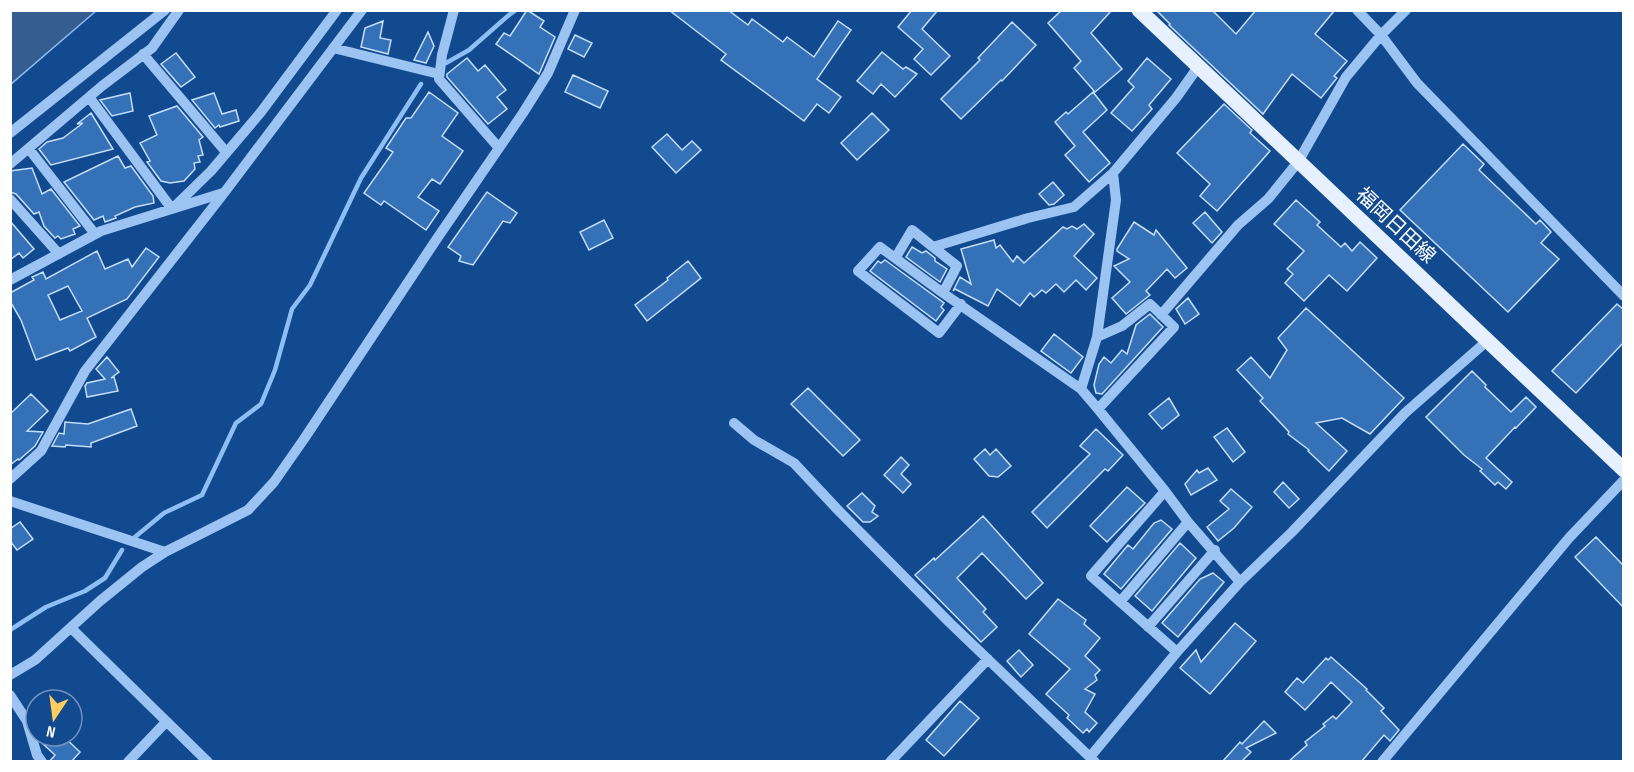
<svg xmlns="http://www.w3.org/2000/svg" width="1634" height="772" font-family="'Sofia Sans Condensed','Noto Sans JP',sans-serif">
<rect width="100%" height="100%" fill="#124a8f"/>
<path fill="#345d90" stroke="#8dbff5" stroke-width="1.5" d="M11,10H96V11L11,84Z"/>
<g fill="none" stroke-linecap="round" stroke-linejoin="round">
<path stroke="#8dbff5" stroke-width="4.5" d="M446,63L469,50L509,15L516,10
M135,537L164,513L202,495L236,423L261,404L275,370L292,309L310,285L361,178L421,84
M10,630L46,607L85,591L105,578L122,550"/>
</g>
<path fill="#3571b6" stroke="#c3defd" stroke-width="1.5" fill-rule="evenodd" d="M527,10L544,21L540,27L555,37L539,74L496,44L504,33L510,36Z
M669,10H728L748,25L752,19L783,42L787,37L814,57L838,21L851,30L817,79L841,97L829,113L817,104L804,121L721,60L726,54Z
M912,10H938L922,29L950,56L931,75L914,59L923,49L898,27Z
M1062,10H1112L1091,33L1122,69L1095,92L1074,68L1081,61L1048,23Z
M1156,10H1212L1236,34L1256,10H1335L1315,34L1347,61L1334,76L1337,78L1321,98L1292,74L1263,114L1169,25L1170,24Z
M383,21L380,38L391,40L388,54L361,47L365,28Z
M1012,22L1036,45L1002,81L1001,80L961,119L941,99L980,60L978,58Z
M428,32L434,46L426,63L414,60Z
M575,35L592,43L584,57L568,49Z
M882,52L903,69L906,67L917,74L895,97L881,84L873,94L857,81Z
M176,53L195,77L181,87L161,64Z
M467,58L478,71L485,65L506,90L497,97L507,109L488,124L447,77V74Z
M1147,58L1171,79L1149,105L1152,109L1132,131L1111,113L1134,87L1128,81Z
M573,75L608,91L600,108L565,92Z
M429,92L458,113L442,136L463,151L440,184L432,179L418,197L439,211L426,230L384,201L381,205L364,193L393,152L386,148L406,118H411Z
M1093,92L1107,110L1083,132L1110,163L1089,182L1065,155L1075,146L1055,122L1066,112L1068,114Z
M130,93L133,111L112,116L100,100Z
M214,93L222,114L236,110L239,121L220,127L219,125L215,128L192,100Z
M1224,104L1252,130L1250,133L1270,151L1217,211L1200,196L1210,184L1177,153Z
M177,106L203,137L199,140L203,155L198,156L200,162L194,163L195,169L184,181L170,183L161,181L147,162L150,161L140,143L157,135L149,116Z
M91,113L113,149L51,165L39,149L47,142L63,138L83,123L77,124Z
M872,113L889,130L857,160L841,143Z
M667,134L682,150L692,141L701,150L676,173L652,147Z
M1463,144L1484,164L1479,170L1536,224L1540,220L1551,232L1541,243L1559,259L1508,312L1400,210Z
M118,156L125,168L131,166L153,196L154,203L135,207L115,216L116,218L105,222L103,216L94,220L64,182Z
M32,168L42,194L51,189L80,226L73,229L75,234L61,239L58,236L55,238L44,226L39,212L34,214L16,194L10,192V171Z
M1053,182L1064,195L1054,204L1049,205L1039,194Z
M487,192L517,213L510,223L503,221L473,265L459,261L461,256L448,247Z
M1296,200L1320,222L1317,225L1341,247L1345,243L1352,251L1360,242L1377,258L1347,291L1329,275L1304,301L1285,283L1293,274L1287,269L1304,251L1274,224Z
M1205,212L1222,232L1212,243L1193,223Z
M604,220L613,238L589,250L580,232Z
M10,221L34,249L23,258L19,253L10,260Z
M1134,222L1154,235L1156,230L1187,268L1175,278L1167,269L1146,291L1150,295L1126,314L1112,298L1130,282L1114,266L1129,259L1117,251V249Z
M1084,224L1094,234L1074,256L1097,278L1086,290L1076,280L1064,292L1056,284L1046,293L1042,290L1034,297L1030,293L1020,306L997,289L988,306L955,289L953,291L960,277L971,284L961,249L994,240L996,248L1000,245L1013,262L1017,256L1024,263L1063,227L1067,229L1072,226L1077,229Z
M912,247L922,253L926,251L935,258V261L947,269L940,282L906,257Z
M146,248L159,257L127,299L87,318L96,337L70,351L68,348L36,360L21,320L10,301V293L34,280L32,277L43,272L46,279L97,251L105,269L128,259L132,267ZM68,286L82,311L60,320L48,295Z
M885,260L944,303L941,307L944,310L936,321L870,271L878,261L881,263Z
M688,261L701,278L647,321L635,305L668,280L667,278Z
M1188,298L1199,314L1185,324L1176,309Z
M1617,304L1623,309V343L1576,393L1552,371Z
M1306,308L1404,398L1370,434L1342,418L1316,423L1347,451L1329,471L1308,451L1309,450L1288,434L1289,432L1260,401L1263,398L1237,370L1251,357L1270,378L1287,350L1278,338Z
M1150,314L1163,327L1102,394L1096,393L1094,385L1099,364L1104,357L1111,363L1122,350L1127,354L1136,325Z
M1054,334L1083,357L1071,373L1041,351Z
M107,357L119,372L111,378L114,377L118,391L87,397L85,386L87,383L105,379L96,369Z
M1472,371L1486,385L1485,387L1511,412L1526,397L1536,407L1516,428L1515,427L1486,458L1512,482L1506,489L1498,482L1495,485L1480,471L1482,469L1464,455L1426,417Z
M808,388L860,440L843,456L791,404Z
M31,394L48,411L27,431L43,432L35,446L19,460L18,459L10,465V414Z
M1169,398L1179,415L1162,429L1149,414Z
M131,409L137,426L91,443V447L66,445L65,447L52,446L59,433L64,434L65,422L88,424Z
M1227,428L1245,452L1233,462L1214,437Z
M1096,429L1123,455L1108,471L1105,469L1047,528L1032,512L1090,454L1080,446Z
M985,449L990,455L996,449L1011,466L998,477L989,476L974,459Z
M901,457L909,465L901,474L911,484L903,493L884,475Z
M1208,468L1217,480L1191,495L1185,484L1197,470L1199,473Z
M1283,482L1299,499L1289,508L1274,492Z
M1127,487L1145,503L1107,542L1090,526Z
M1231,489L1252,507L1234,528L1218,541L1207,527L1229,509L1220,501Z
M862,493L875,506L872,512L878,516L870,522H863L847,506Z
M983,516L1043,583L1026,599L982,553L957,578L986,609L983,612L997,627L981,642L915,575L934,558L935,560Z
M1161,520L1172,529L1121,589L1104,574L1128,545L1133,549L1154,523Z
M20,522L33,539L17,550L10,541V529Z
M1596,537L1623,565V607L1575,557Z
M1180,543L1196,558L1152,611L1135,596Z
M1213,573L1224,582L1178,637L1162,623L1200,579Z
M1058,599L1086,620L1084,624L1100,638L1085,656L1100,670L1095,675L1097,680L1085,689L1095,694L1085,712L1097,723L1089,732L1087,729L1083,733L1067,718L1069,715L1046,694L1070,669L1029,634Z
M1235,623L1256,641L1210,694L1180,668L1196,650L1201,662Z
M1019,650L1033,665L1021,677L1007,661Z
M1331,657L1367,689L1366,690L1384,708L1381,711L1399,730L1390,741L1384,735L1361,762H1288L1307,745L1305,742L1325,726L1323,724L1333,716L1336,719L1352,702L1331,682L1305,710L1285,692L1297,678L1303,683L1326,658L1328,660Z
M960,701L979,718L944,756L926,740Z
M1264,721L1276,733L1246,748L1251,752L1241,762H1222L1240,742L1242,744Z
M49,736H63L80,752L71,762H49L55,755L42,743Z"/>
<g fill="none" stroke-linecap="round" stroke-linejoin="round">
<path stroke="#9cc4f2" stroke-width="10" d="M454,10L442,55L439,79L499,148
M1357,10L1381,35L1417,83L1624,296
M333,48L439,74
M143,54L226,152
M89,97L172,209L211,171L261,112L337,10
M10,133L165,10
M29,149L95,234
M10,164L102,86L152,48L179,10
M1113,173L1074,207L1028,218L933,247L957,266L943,293L1081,389L1097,337L1116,200L1113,173L1176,98L1198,67
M10,199L59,254
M896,257L912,230L933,247
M10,280L101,231L223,193
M943,293L880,247L858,271L939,333L961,304
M1161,315L1238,225L1268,199L1298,162L1346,77L1381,35L1406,10
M1081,389L1098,409L1174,327L1150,304L1122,326L1097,337
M1098,409L1165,491L1188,522L1240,582L1292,532L1405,413L1487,341
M734,423L754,440L794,463L837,509L949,622L1095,762
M10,479L41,451L85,371L224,193L362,10
M1165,491L1091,576L1177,652L1240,582
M10,501L165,552
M1120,602L1188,522
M1148,627L1215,550
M71,628L208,762
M10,675L35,660L100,601L142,567L165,552L248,510L274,482L304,439L436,240L523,113L548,73L575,10
M10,695L27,721L37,755L42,762
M1090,757L1177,652
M128,762L166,722
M890,762L988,659
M1382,762L1569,538L1624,480"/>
<path stroke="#e6f0ff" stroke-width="15" d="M1139,10L1624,470"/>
</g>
<g text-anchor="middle" stroke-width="4.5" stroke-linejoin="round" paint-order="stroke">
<g font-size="20" fill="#fff" stroke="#124a8f">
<text transform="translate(1396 225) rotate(43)" y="7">福岡日田線</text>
</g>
</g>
<rect width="1634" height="772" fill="none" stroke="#ffffff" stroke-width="24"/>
<g transform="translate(54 718) rotate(193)"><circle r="28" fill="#124a8f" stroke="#7192bc" stroke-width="1.5"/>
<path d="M0-4.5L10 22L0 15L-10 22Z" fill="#ffcd5c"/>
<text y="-9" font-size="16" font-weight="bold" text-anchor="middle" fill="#ffffff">N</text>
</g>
</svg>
